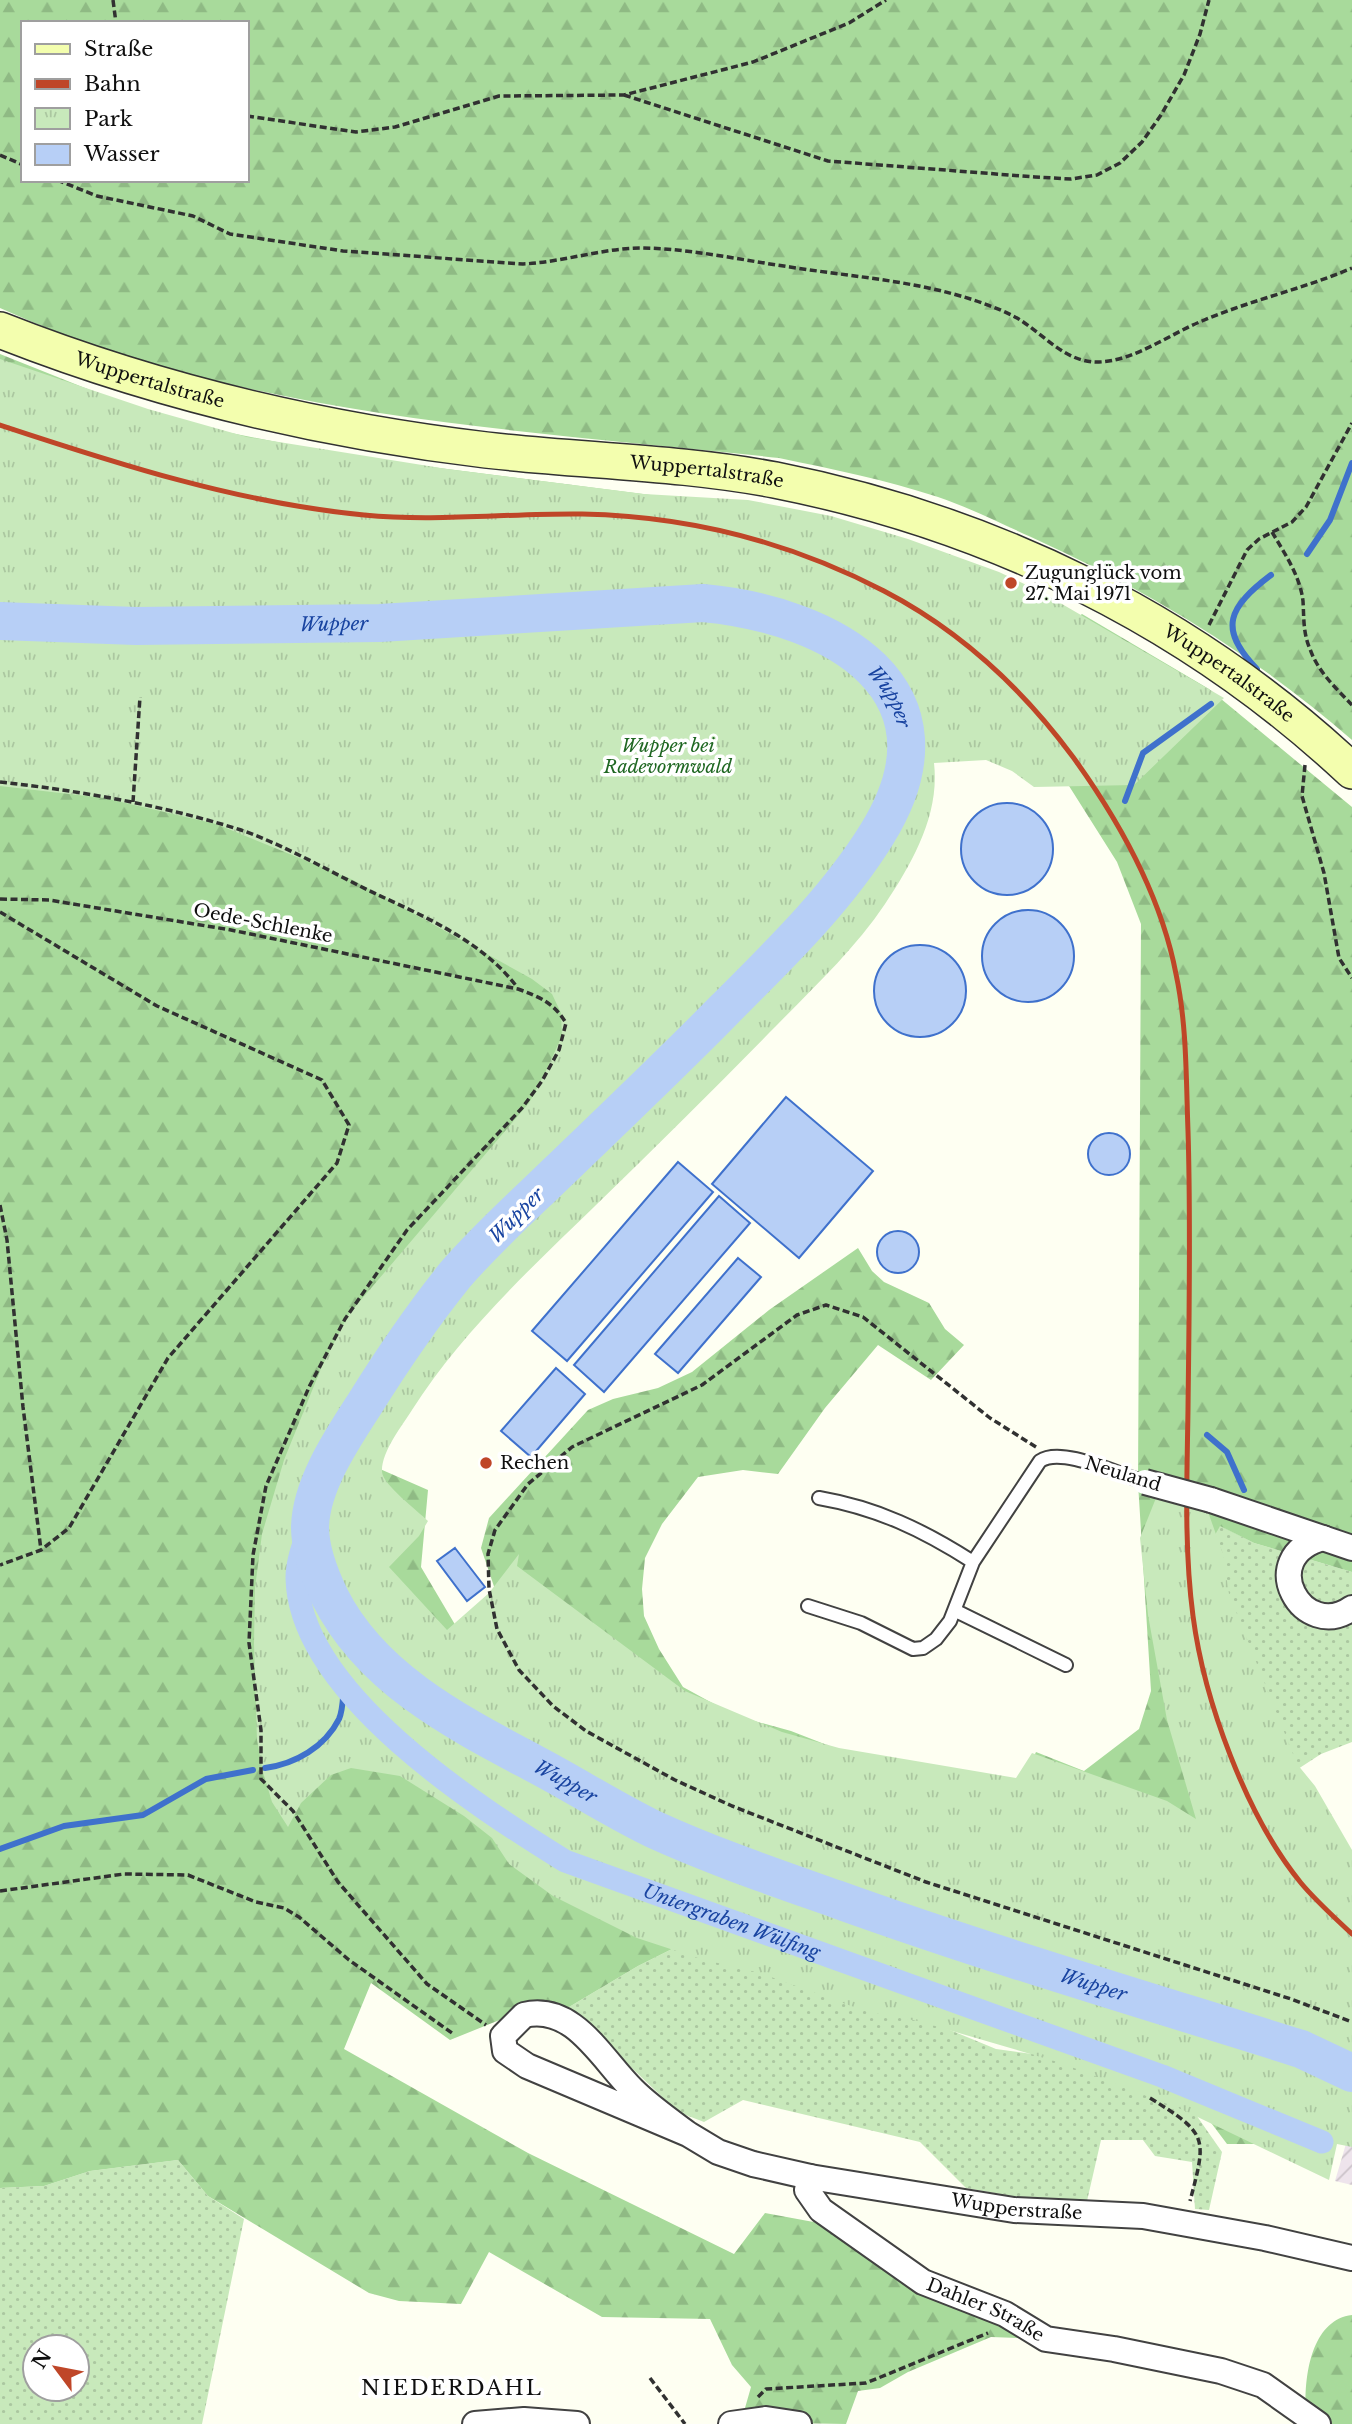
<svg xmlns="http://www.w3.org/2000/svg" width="1352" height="2424" font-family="'Libre Baskerville',serif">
<defs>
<pattern id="industrial-furrows" width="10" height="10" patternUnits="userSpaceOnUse" patternTransform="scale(1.75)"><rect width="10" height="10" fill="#eee4ec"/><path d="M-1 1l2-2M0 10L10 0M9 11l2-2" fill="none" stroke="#cbc2c9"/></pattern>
<pattern id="grass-dots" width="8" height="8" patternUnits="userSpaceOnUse" patternTransform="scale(1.75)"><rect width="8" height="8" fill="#c8e9bb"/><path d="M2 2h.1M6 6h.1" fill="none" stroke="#abc7a0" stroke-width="1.8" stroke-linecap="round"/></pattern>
<pattern id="forest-firs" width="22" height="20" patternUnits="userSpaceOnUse" patternTransform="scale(1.75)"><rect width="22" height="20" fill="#a8da9b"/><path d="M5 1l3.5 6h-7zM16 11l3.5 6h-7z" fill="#8fba84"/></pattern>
<pattern id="park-tufts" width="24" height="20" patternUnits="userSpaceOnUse" patternTransform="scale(1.75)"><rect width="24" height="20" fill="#c8e9bb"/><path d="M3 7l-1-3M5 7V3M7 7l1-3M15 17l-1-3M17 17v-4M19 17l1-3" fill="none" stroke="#abc7a0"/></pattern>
</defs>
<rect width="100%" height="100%" fill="#fefff2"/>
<path fill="url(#industrial-furrows)" d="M1348,2137L1352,2138V2185L1335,2181Z"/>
<path fill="url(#grass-dots)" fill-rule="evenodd" d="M1219,1525L1254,1543L1352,1572V1742L1321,1754L1278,1782L1205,1552Z
M686,1942L875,1999L996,2049L1089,2062L1185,2099L1222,2152L1209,2210L1195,2209L1192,2162L1155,2156L1143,2140H1101L1087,2201L1023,2198L966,2188L920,2142L743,2100L704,2122L678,2112L595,2033L564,2010L638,1966Z
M178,2160L208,2196L244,2219L202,2424H0V2188L44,2186L90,2171ZM35,2347H77V2389H35Z"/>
<path fill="url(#forest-firs)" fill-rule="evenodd" d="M0,0H1352V740C1256,656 1146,589 1031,537C1000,523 970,508 938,497C886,480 832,469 779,458C517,429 244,418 0,308ZM23,23H247V180H23Z
M0,354L130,406L216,430L353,457L768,510L1075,619L1082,614L1209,689L1352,807V1572L1254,1543L1220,1526L1205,1552L1290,2144H1227L1191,2096L391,1725L380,1469L428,1490L421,1567L460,1633L504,1616L481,1548L489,1518L588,1410L613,1399L658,1388L692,1372L769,1310L858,1248L872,1271L884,1282L929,1303L945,1329L964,1345L931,1380L878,1345L825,1408L778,1474L743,1470L698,1477L662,1524L645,1558L642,1589L644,1616L659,1649L683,1687L736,1716L791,1731L845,1752L1022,1782L1036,1752L1084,1771L1139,1729L1151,1691L1138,1483L1141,924L1117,862L1064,778L1021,753L0,587Z
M794,620L320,1488L686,1942L638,1966L564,2010L507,2017L450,2040L371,1983L344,2049L528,2153L734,2254L765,2213L819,2223L1046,2339L991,2337L908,2372L880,2388L858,2391L846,2424L741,2422L751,2387L732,2365L710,2319L602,2317L489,2252L461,2304L399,2301L369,2293L208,2196L178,2160L90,2171L44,2186L0,2188V621Z
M1352,2315V2424H1318L1306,2412C1304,2380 1310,2320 1352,2315Z"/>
<path fill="url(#park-tufts)" d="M0,359L148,409L247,437L447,469L644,494L748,500L831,516L908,539L999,572L1043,593L1224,698L1134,785L1034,787L1012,771L986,760L934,763C940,814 913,862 885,904C855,949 813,988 776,1026C716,1087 656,1147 595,1206C531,1268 460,1334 412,1410C402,1426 381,1452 382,1472C383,1485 418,1511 428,1521L419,1536L389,1567L447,1630L489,1593L519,1554L517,1566L685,1691L782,1732L839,1748L1016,1778L1032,1753L1167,1801L1196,1819L1167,1720L1148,1615L1140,1538L1158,1493L1207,1509L1223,1554L1229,1594L1297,1764L1315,1786L1352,1850V2147L1337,2144L1329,2180L1183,2110L1061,2063L918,2021L868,2012L760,1973L701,1959L637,1938L553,1896L509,1864L492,1838L464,1816L400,1776L351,1768L331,1775L301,1803L288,1827L272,1802L263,1772L257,1740L254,1643L255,1588L262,1534L284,1460L322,1366L349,1314L529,1103L545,1073L562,1036L561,1013L552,994L532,979L351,879L216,824L104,798L0,786Z"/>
<path fill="#b7cff6" stroke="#3f71cc" stroke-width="2" d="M961 849a46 46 0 1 1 92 0a46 46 0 1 1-92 0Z
M982 956a46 46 0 1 1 92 0a46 46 0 1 1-92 0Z
M874 991a46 46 0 1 1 92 0a46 46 0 1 1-92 0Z
M786,1097L873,1171L799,1258L712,1184Z
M1088 1154a21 21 0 1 1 42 0a21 21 0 1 1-42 0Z
M678,1162L713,1192L567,1361L532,1331Z
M719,1196L750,1223L604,1392L574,1365Z
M877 1252a21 21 0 1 1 42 0a21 21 0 1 1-42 0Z
M738,1258L761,1277L678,1373L655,1354Z
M556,1368L585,1394L531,1457L501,1431Z
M455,1548L485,1587L467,1601L437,1561Z"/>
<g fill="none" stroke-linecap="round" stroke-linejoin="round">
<path stroke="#3f71cc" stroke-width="6" d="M1307,554L1330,520L1352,463
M1256,672L1257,669C1217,628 1229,607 1271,575
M908,741L921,739
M1125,801L1143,753L1211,704
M1207,1435L1227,1452L1244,1490
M265,1768C295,1764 325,1747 339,1719C343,1710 343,1696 344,1686
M0,1849L64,1826L143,1815L206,1779L253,1770"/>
<path stroke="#b7cff6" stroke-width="23" id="s1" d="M310,1526C304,1543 297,1561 297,1578C299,1693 478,1807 565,1861L1162,2076L1322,2142"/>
<path stroke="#b7cff6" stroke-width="38" id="s2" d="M0,621L136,626L380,623L703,603C832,615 967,689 877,834C837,899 779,955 725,1009C671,1064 615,1117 559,1171C524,1205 487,1238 455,1275C422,1316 392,1360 364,1405C342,1439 311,1485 310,1527C310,1550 320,1576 330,1597C371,1679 458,1723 535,1764C575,1785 612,1809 653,1829C712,1856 774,1877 836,1899C989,1954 1145,2000 1301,2049L1352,2073"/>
<defs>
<path id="service" d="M819,1498C877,1508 923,1530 973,1562
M808,1606L861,1623L913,1649L923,1648L936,1639L950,1621L973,1562L1040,1461C1062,1446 1119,1475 1145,1482
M956,1611L1066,1665"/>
<g id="minor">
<path d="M1211,1500L1352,1548"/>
<path d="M1323,1538C1254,1557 1303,1643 1352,1608"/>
<path id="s3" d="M688,2134C669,2120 649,2106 633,2090C602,2060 574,2003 524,2015L503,2036L505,2051L527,2066L688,2134L718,2152L753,2164L810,2177L1014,2210L1143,2216L1265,2238L1352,2258"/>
<path id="s4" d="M810,2177L807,2190L821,2210L923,2282L1005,2314L1046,2339L1114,2349L1221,2371L1263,2385L1318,2424"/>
<path d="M475,2424L524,2420L577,2424"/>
<path d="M731,2424L766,2419L799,2424"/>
</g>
<g id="secondary">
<path id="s5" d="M0,330C157,392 319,430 486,450C582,461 680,462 775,480C992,523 1191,620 1352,771"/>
</g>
</defs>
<use href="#service" stroke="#424242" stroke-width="16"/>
<use href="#minor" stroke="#424242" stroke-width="28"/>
<use href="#secondary" stroke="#313131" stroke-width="38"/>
<path stroke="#313131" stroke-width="3.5" stroke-dasharray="7 3.5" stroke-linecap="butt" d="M113,0L116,23
M624,95L828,161L1035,177L1071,179L1097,175L1120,163L1142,142L1161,115L1184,75L1200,34L1209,0
M247,116L356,132L395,127L499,96L624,95L753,62L849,23L886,0
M0,155L23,165
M57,180L97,196L193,216L230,234L343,251L523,264C564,262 602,248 643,248C693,249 741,260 790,267C841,275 892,279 942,291C966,297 995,306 1017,318C1044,334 1065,363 1099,362C1134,361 1170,334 1202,321C1251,300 1303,289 1352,268
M1272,532C1285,554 1300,576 1303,601C1304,618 1303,633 1310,649C1318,672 1336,688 1352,705
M1209,625L1247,550L1259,539L1292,522L1306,507L1352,423
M1305,765L1302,796L1324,873L1339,958L1352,978
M0,782C81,791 162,805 241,830C287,846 332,873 376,894C426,917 483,942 517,987
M133,802L140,697
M0,899L49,900L231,930L518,989C540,997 554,1003 566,1023L559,1050L542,1081L522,1108L407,1230L345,1319L310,1385L266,1486L253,1555L249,1643L261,1730V1779L293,1811L338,1882L427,1984L486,2025
M0,912L157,1006L322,1080L349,1125L337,1163L168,1358L69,1528L41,1550L0,1565
M0,1205L7,1240L23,1407L41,1550
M1036,1447L990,1418L863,1317L826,1305L797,1315L702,1385L572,1447L528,1484L495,1530L488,1554L489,1589L497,1629L519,1670L553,1706L586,1731L675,1780L732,1806L926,1882L1291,1999L1352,2022
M0,1891L124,1874L188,1875L256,1902L284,1908L299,1917L349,1960L452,2033
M1150,2098C1208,2134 1207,2137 1190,2201
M650,2378L685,2424
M758,2397L766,2389L866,2383L988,2333"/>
<use href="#service" stroke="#fff" stroke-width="12"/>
<use href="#minor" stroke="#fff" stroke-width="24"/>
<use href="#secondary" stroke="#f3feae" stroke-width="35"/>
<path stroke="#bf4628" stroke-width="5" d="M0,425C118,464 239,503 364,515C436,522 509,513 582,514C687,516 790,542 884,591C961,631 1022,688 1073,757C1120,822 1161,895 1176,974C1187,1025 1186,1079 1188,1131C1191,1224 1189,1317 1188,1410C1187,1478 1184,1548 1193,1616C1204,1700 1246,1816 1301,1883C1316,1901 1335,1918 1352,1934"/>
<defs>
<path id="minor-bridge" d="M1145,1482L1211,1500"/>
</defs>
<use href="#minor-bridge" stroke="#424242" stroke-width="28" stroke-linecap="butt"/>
<use href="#minor-bridge" stroke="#fff" stroke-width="24"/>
</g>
<g fill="#bf4628" stroke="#fff" stroke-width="2.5">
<circle cx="1011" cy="583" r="7"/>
<circle cx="486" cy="1463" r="7"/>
</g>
<g text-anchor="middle" stroke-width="7" stroke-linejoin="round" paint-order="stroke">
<g font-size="18" fill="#0f0f0f" stroke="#fff">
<text dy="6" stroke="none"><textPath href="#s5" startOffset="158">Wuppertalstraße</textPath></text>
<text dy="6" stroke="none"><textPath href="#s5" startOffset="724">Wuppertalstraße</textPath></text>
<text dy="6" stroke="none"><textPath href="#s5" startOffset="1290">Wuppertalstraße</textPath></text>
<text transform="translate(263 923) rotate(11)" y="6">Oede-Schlenke</text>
<text transform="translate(1123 1474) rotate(17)" y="6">Neuland</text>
<text dy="6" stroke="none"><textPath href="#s3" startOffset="796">Wupperstraße</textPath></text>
<text dy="6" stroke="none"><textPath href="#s4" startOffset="231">Dahler Straße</textPath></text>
</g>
<g font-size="18" fill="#0f0f0f" stroke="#fff" text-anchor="start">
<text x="1025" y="579">Zugunglück vom<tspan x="1025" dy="21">27. Mai 1971</tspan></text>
<text x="500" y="1469">Rechen</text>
</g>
<g font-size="18" font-style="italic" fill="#1f6722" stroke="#fff">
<text x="668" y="752">Wupper bei<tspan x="668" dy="21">Radevormwald</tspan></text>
</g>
<g font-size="19" font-style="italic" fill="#1944a1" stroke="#fff">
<text dy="7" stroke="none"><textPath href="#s2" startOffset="334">Wupper</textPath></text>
<text dy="7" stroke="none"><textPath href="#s2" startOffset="922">Wupper</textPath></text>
<text transform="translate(516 1215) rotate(-45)" y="7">Wupper</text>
<text dy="7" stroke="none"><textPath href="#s2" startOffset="2352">Wupper</textPath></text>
<text dy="7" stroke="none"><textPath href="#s1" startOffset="634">Untergraben Wülfing</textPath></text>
<text dy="7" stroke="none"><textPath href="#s2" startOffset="2919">Wupper</textPath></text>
</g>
<g font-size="21" letter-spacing="2" fill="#0f0f0f" stroke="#fff">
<text x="452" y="2395">NIEDERDAHL</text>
</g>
</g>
<rect x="21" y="21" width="228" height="161" fill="#ffffff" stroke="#9f9f9f" stroke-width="2"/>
<rect x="35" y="44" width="35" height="10" fill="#f3feae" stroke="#9f9f9f" stroke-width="2"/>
<text x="84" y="56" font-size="21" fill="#0f0f0f">Straße</text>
<rect x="35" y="79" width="35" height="10" fill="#bf4628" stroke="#9f9f9f" stroke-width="2"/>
<text x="84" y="91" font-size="21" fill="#0f0f0f">Bahn</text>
<rect x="35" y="108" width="35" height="21" fill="url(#park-tufts)" stroke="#9f9f9f" stroke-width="2"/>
<text x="84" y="126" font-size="21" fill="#0f0f0f">Park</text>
<rect x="35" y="144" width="35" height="21" fill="#b7cff6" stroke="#9f9f9f" stroke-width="2"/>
<text x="84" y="161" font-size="21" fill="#0f0f0f">Wasser</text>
<g transform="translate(56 2368) rotate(302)"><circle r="33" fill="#ffffff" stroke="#9f9f9f" stroke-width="2"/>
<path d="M0-5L12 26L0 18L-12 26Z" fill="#bf4628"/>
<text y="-10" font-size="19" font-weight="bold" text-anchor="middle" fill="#0f0f0f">N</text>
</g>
</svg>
